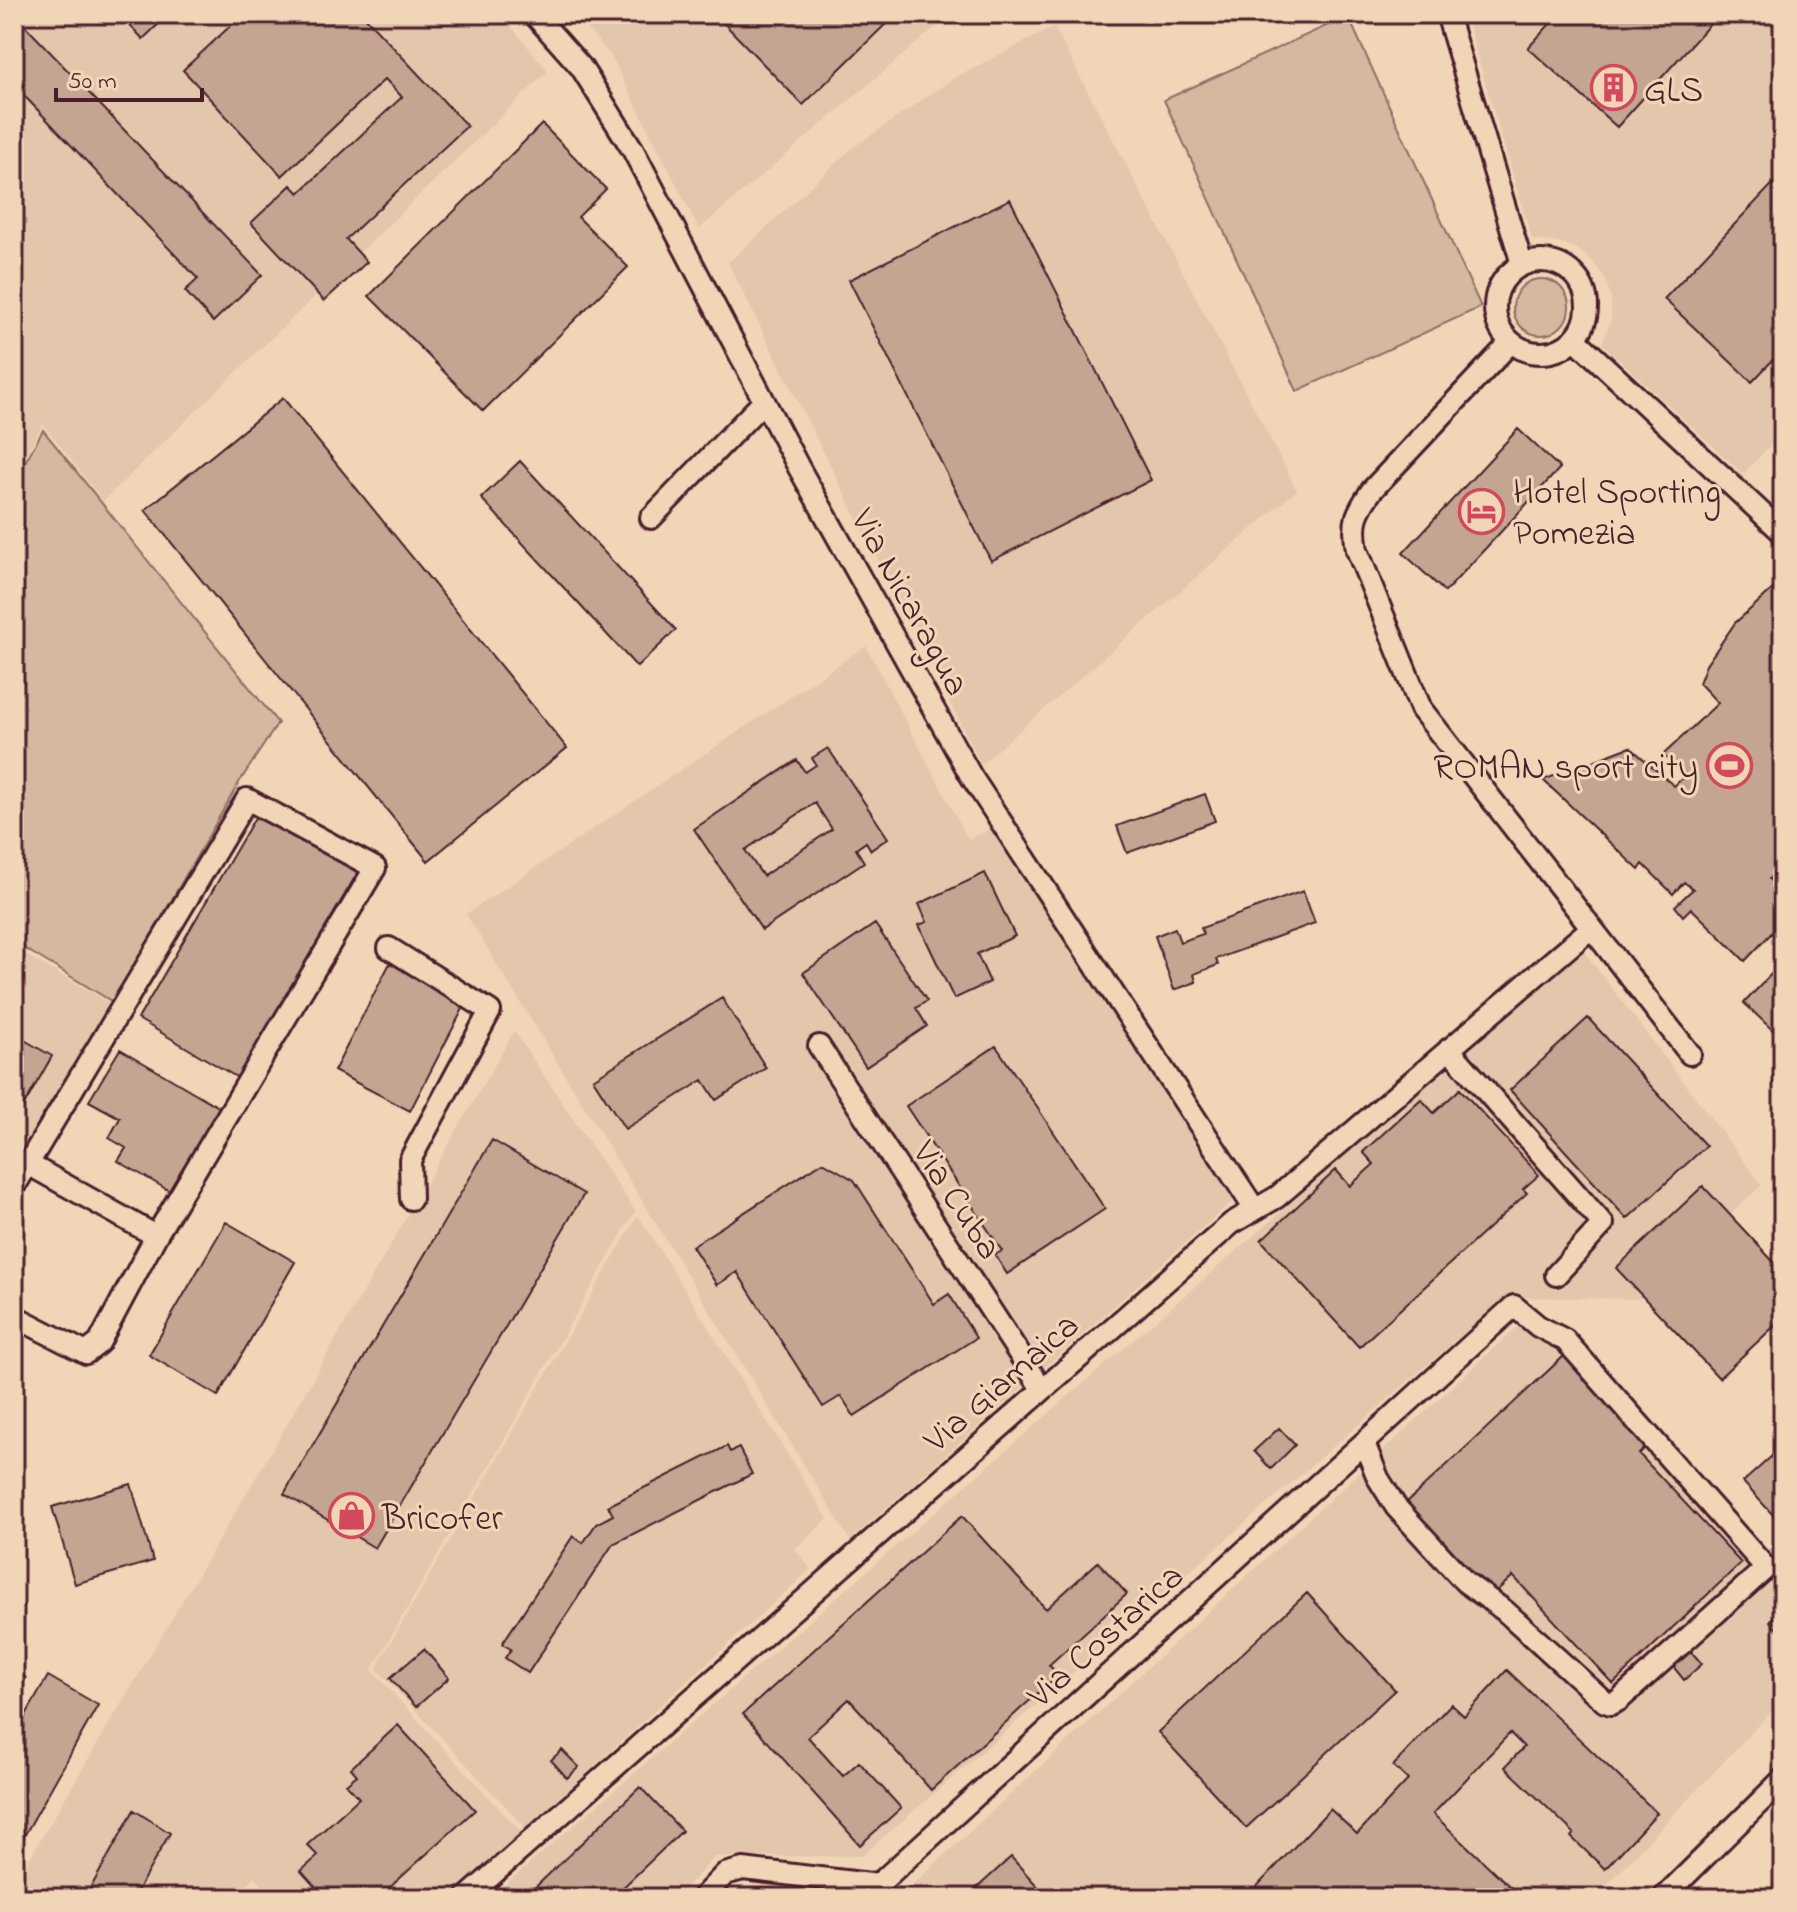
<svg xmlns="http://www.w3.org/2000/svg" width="1797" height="1912" font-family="'Indie Flower',sans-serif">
<rect width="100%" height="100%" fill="#f0d6b7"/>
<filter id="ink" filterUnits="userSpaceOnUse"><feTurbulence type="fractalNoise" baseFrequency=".0125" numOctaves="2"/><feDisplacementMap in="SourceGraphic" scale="16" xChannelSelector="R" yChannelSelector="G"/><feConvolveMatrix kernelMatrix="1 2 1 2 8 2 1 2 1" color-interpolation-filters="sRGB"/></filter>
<g filter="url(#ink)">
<path fill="#e3c7ac" d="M14,14H501L548,71L103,501L43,424L14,476Z
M574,14H951L699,229L611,56Z
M1465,14H1783V433L1743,474L1602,344L1611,320V299L1605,278L1592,261L1577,249L1562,243L1532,240Z
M1054,27L1297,490L981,764L728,263L851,149L954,78Z
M866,646L968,839L990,829L1234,1200L850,1540L466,914Z
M14,948L112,1004L14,1177Z
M1583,950L1762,1185L1639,1299L1512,1297L1479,1320L862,1856L715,1857L675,1898H490Z
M514,1031L635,1211L372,1670L521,1832L446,1898H274L254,1876L238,1898H14V1884L268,1457Z
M638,1215L828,1519L795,1549L811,1569L526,1828L376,1668Z
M1532,1313L1783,1587V1699L1595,1898H898Z"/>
<path fill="#d5b8a0" stroke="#906c66" stroke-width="2" d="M1348,16L1481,307L1297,391L1164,100Z
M1513 307a28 28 0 1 1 56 0a28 28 0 1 1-56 0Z
M43,430L278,723L240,781L113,1002L14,942V482Z"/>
<path fill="#c4a592" stroke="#4a1f2b" stroke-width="2" fill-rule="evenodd" d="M14,14L262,275L213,322L185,291L198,279L14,85Z
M119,14H169L143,39Z
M243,14H362L467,126L346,239L367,262L324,301L251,223L291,185L299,193L402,97L385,79L282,176L183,70Z
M715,14H896L803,105Z
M1559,14H1719L1617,127L1528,48Z
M542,124L606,189L578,217L628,267L483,411L369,296Z
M1783,173V349L1752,382L1664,299Z
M1010,199L1151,480L991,561L849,280Z
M283,398L567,748L428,861L145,510Z
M1518,429L1560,468L1445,592L1403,553Z
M520,461L676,630L637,667L481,498Z
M1783,585V865L1769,879L1783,893V921L1745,961L1691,908L1683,916L1675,906L1693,889L1684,882L1673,894L1643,864L1639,870L1543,780L1630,747L1674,786L1686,775L1663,755L1718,703L1699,683L1706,665L1735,623L1774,588Z
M828,748L888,838L871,850L866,842L856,849L864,862L762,930L694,829L797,760L805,772L816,765L812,758ZM815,803L832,829L763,876L745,850Z
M1205,794L1215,821L1127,853L1117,826Z
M257,814L358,872L238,1078L138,1019Z
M985,873L1015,936L977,954L990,982L954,999L919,925L927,922L919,904Z
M1303,891L1315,923L1216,959L1218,965L1194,974L1196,982L1174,990L1155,936L1175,928L1180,942L1203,934L1201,928Z
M875,924L927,1001L916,1008L927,1026L866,1067L803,973Z
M390,963L466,1003L410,1111L334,1071Z
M1776,969L1783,976V1040L1744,1003Z
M722,998L766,1068L716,1100L703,1080L625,1129L593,1079Z
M1588,1018L1706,1146L1627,1219L1510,1090Z
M14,1034L52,1056L14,1123Z
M996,1046L1105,1209L1007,1274L995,1255L1002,1251L906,1106Z
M120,1049L222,1109L173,1193L118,1161L126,1148L109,1138L120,1118L89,1101Z
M1460,1089L1539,1175L1523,1189L1527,1193L1359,1347L1261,1240L1336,1170L1350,1186L1374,1164L1363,1152L1421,1099L1434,1113Z
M492,1140L584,1194L375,1548L284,1494Z
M823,1162L854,1180L934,1304L949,1294L976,1338L854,1416L841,1396L823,1407L737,1272L717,1285L692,1246Z
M1703,1186L1783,1272V1318L1719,1378L1616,1268Z
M226,1222L295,1262L218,1396L149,1355Z
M1564,1356L1648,1445L1639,1454L1741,1563L1613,1684L1513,1576L1491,1596L1405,1504Z
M1279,1428L1295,1445L1271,1469L1254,1451Z
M727,1446L730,1452L739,1448L752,1474L613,1544L528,1673L505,1658L511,1649L502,1644L573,1536L583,1543L596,1524L613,1515L608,1506Z
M1783,1446V1526L1743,1482Z
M131,1484L153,1561L75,1584L52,1507Z
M962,1516L1046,1609L1098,1562L1127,1594L1049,1665L1058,1675L931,1790L849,1699L808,1737L843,1776L859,1762L901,1808L860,1845L743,1714Z
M1307,1593L1395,1690L1246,1828L1158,1732Z
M1783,1600V1632L1781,1634L1770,1621L1778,1613L1774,1608Z
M424,1649L449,1678L416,1707L390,1678Z
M1689,1649L1702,1664L1684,1680L1671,1664Z
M14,1670L26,1678L14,1697Z
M1507,1670L1657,1813L1605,1869L1571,1837L1574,1833L1505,1767L1524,1747L1510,1733L1433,1814L1522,1898H1355L1350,1894L1347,1898H1246L1330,1809L1357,1834L1408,1780L1393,1766L1451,1704L1464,1716Z
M48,1676L98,1705L14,1854V1736Z
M398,1725L475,1810L387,1890L395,1898H325L301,1871L318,1856L307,1845L359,1798L346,1784L357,1775L351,1768Z
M562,1750L579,1767L567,1778L551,1760Z
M640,1787L682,1831L612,1898H524Z
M134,1810L170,1833L133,1898H85Z
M1011,1857L1048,1898H966Z"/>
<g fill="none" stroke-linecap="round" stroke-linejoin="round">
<defs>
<path id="minor" d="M534,14L581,67L633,150L799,468L971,776L1254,1208
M1447,14L1522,264
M1495 307a46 46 0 1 1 92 0a46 46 0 1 1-92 0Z
M1575,339L1783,533
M1510,343L1372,490C1356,513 1352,521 1357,550L1421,709L1690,1054
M651,518L764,401
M389,948L490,1011L410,1160L411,1199
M819,1046L1042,1389
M1449,1049L1603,1224L1556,1275
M28,1164L156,1236
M14,1187L247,799L375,868L156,1236L99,1343L86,1353L14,1316
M466,1898L1232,1223L1277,1197L1590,929
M702,1898L725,1874L743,1869L870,1884L881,1882L1514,1306L1538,1326L1565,1340L1766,1568L1619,1700L1611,1704L1605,1702L1505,1611L1465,1582L1396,1507L1378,1478L1364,1443
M1663,1898L1783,1779"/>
</defs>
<use href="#minor" stroke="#4a1f2b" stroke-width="26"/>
<use href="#minor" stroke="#f0d6b7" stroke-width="20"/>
</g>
</g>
<defs>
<symbol id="building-ring" viewBox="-11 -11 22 22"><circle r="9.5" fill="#f0d6b7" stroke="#d1495b" stroke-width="1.5"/><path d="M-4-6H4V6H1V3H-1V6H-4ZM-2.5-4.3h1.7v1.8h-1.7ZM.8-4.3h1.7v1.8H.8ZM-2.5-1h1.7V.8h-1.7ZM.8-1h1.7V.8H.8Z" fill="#d1495b"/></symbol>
<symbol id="hotel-ring" viewBox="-11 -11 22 22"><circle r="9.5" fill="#f0d6b7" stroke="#d1495b" stroke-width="1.5"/><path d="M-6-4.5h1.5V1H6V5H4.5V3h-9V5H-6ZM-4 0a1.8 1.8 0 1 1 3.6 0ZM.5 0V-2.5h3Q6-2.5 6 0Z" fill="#d1495b"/></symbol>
<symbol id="stadium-ring" viewBox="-11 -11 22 22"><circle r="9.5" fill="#f0d6b7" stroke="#d1495b" stroke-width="1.5"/><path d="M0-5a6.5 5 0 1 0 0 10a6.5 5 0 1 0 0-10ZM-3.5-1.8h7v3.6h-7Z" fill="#d1495b"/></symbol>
<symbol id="shop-ring" viewBox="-11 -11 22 22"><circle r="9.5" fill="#f0d6b7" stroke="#d1495b" stroke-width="1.5"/><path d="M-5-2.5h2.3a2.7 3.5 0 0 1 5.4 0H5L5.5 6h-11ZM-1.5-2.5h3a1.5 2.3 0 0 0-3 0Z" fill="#d1495b"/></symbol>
</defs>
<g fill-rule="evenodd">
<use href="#building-ring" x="1588" y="62" width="51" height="51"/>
<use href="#hotel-ring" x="1456" y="486" width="51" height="51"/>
<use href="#stadium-ring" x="1704" y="740" width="51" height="51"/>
<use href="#shop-ring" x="326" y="1490" width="51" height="51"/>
</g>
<g text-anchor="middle" stroke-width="6" stroke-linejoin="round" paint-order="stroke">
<g font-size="36" fill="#4a1f2b" stroke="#f0d6b7" text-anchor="start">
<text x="1644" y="101">GLS</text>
<text x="1513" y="503">Hotel Sporting<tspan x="1513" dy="41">Pomezia</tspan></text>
<text x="1698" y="778" text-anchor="end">ROMAN sport city</text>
<text x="382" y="1529">Bricofer</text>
</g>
<g font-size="36" fill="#4a1f2b" stroke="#f0d6b7">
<text transform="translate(912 601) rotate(61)" y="13">Via Nicaragua</text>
<text transform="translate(959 1199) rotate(57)" y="13">Via Cuba</text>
<text transform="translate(1000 1381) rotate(-41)" y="13">Via Giamaica</text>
<text transform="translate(1104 1634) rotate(-42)" y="13">Via Costarica</text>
</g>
</g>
<rect width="1797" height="1912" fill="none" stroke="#f0d6b7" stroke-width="48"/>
<rect x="24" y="24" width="1749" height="1864" fill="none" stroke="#4a1f2b" stroke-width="3" filter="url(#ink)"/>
<path d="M56 88v12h146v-12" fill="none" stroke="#4a1f2b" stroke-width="4"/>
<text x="68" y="88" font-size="24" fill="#4a1f2b" stroke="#f0d6b7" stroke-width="6" paint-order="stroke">50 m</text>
</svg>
